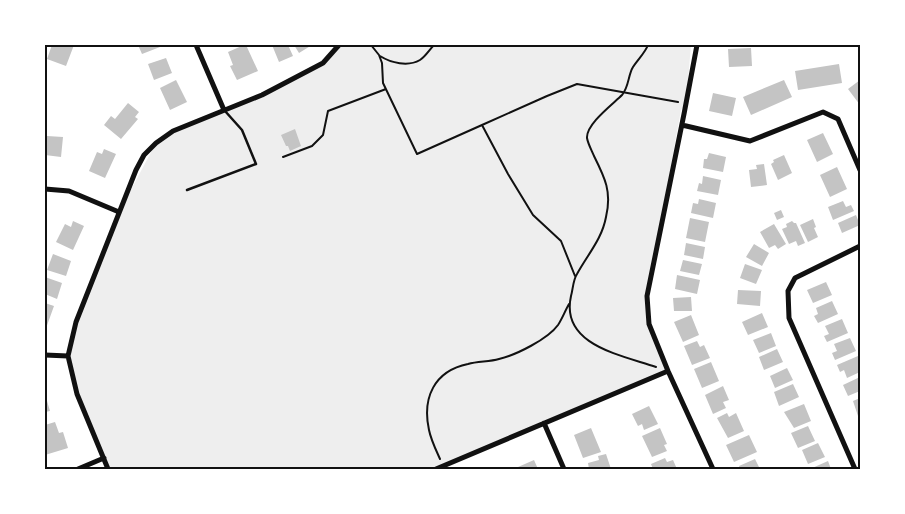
<svg xmlns="http://www.w3.org/2000/svg" width="905" height="514" font-family="'Times New Roman',serif">
<rect width="100%" height="100%" fill="#fff"/>
<path fill="#eee" d="M339,45H691L686,104L681,110L647,296L649,324L667,371L436,469H108L77,394L68,356L76,322L119,212L156,143L173,131L224,110L323,63Z"/>
<path fill="#c4c4c4" d="M52,45H74L66,66L47,59Z
M138,45H159L160,47L142,54Z
M244,45H246L258,71L237,80L230,66L233,65L228,52Z
M272,45H288L293,56L279,62Z
M294,45H312L299,53Z
M751,48L752,66L729,67L728,49Z
M166,58L172,73L154,80L148,64Z
M839,64L842,83L798,90L795,71Z
M176,80L187,102L170,110L160,88Z
M784,80L792,97L751,115L743,97Z
M860,80V105L848,89Z
M713,93L736,98L732,116L709,111Z
M128,103L139,112L135,117L138,119L121,139L104,125L111,116L115,119Z
M295,129L301,146L290,151L288,146H286L281,135Z
M823,133L833,154L817,162L807,140Z
M47,136L63,137L61,157L45,155Z
M104,149L116,154L105,178L89,171L97,152L102,154Z
M709,153L726,157L723,172L703,168L704,159H707Z
M784,155L792,173L778,180L771,164L774,162L773,160Z
M764,164L767,185L751,187L749,170L757,169L756,165Z
M837,167L847,189L830,197L820,175Z
M703,176L721,180L718,195L697,191L699,183L702,184Z
M699,199L716,203L713,218L691,213L693,203L698,204Z
M843,201L846,207L851,205L854,211L833,220L828,207Z
M781,210L784,217L777,220L774,213Z
M856,215L860,225L842,233L838,223Z
M690,218L709,222L705,242L686,238Z
M813,219L816,227L814,228L818,237L808,242L800,225Z
M73,221L84,226L73,250L56,242L65,224L71,227Z
M792,221L794,223H796L805,243L798,246L796,241L789,244L782,229L787,227L786,224Z
M774,224L786,244L778,249L775,245L769,248L760,232Z
M686,243L705,247L703,259L684,255Z
M754,244L769,253L762,266L746,257Z
M53,254L71,261L66,276L47,270Z
M683,260L702,264L699,275L680,271Z
M745,264L762,270L756,284L740,278Z
M677,275L700,280L697,294L675,289Z
M45,277L62,283L57,299L45,294Z
M826,282L832,295L813,303L807,290Z
M738,290L761,291L760,306L737,304Z
M691,297L692,311H674L673,298Z
M832,301L838,314L818,323L814,316L818,314L816,308Z
M45,303L54,306L45,331Z
M762,313L768,327L748,335L742,322Z
M691,315L699,335L683,342L674,322Z
M842,319L848,333L827,342L824,336L829,334L825,326Z
M771,333L776,346L759,353L753,340Z
M850,338L856,351L835,360L832,353L837,351L834,344Z
M697,341L700,347L704,345L710,358L692,365L684,346Z
M777,349L783,362L764,370L759,357Z
M858,356L860,362V372L847,378L844,370L840,372L837,365Z
M711,362L719,381L702,388L694,369Z
M787,368L793,380L775,388L770,376Z
M860,377V391L848,396L843,385Z
M793,384L799,397L779,406L774,392Z
M723,386L729,400L723,402L726,408L713,414L705,395Z
M45,394L50,411L45,412Z
M860,398V415L858,416L853,401Z
M804,404L811,421L794,428L784,412Z
M649,406L658,424L644,430L642,424L638,426L632,414Z
M727,413L729,417L736,413L744,431L728,438L717,418Z
M55,422L59,433L63,432L68,448L45,455V425Z
M808,426L815,441L798,448L791,433Z
M591,428L601,452L583,458L574,435Z
M660,428L667,444L664,445L667,451L652,457L642,436Z
M749,435L757,452L734,462L726,445Z
M818,443L825,457L808,464L802,450Z
M606,454L611,469H589L588,463L599,460L598,456Z
M665,458L667,462L673,460L677,469H653L651,464Z
M755,459L760,469H740L739,466Z
M534,460L538,469H519L518,467Z
M828,461L831,469H810Z"/>
<g fill="none" stroke-linecap="round" stroke-linejoin="round">
<path stroke="#111" stroke-width="2" d="M371,45L379,55L382,63L383,83L417,154L482,125
M648,45C645,53 638,59 633,67C628,75 629,87 622,95C613,104 586,124 587,138C588,144 592,151 594,156C605,178 612,192 606,217C602,239 588,254 577,274C573,280 573,289 571,296C560,345 621,355 656,367
M380,56C391,63 408,67 420,60C425,57 430,49 434,45
M283,157L312,146L323,135L328,111L386,89
M575,276L561,241L533,215L508,174L482,125L547,96L577,84L678,102
M440,459C436,450 431,440 429,430C422,398 434,371 468,364C478,361 489,362 499,359C516,355 548,339 558,325C562,319 565,311 569,304"/>
<path stroke="#111" stroke-width="2.5" d="M187,190L256,164L242,130L225,111"/>
<path stroke="#111" stroke-width="5" d="M196,45L224,110
M697,45L684,114L647,296L649,324L668,371L713,469
M682,125L750,141L823,112L838,119L860,170
M45,189L69,191L119,212
M45,355L68,356
M544,423L564,469
M78,469L104,458
M108,469L77,394L68,356L76,322L136,170L144,155L156,143L173,131L262,95L323,63L339,45
M436,469L668,371
M855,469L789,318L788,291L795,278L860,246"/>
</g>
<rect width="905" height="514" fill="none" stroke="#ffffff" stroke-width="92"/>
<rect x="46" y="46" width="813" height="422" fill="none" stroke="#111" stroke-width="2"/>
</svg>
